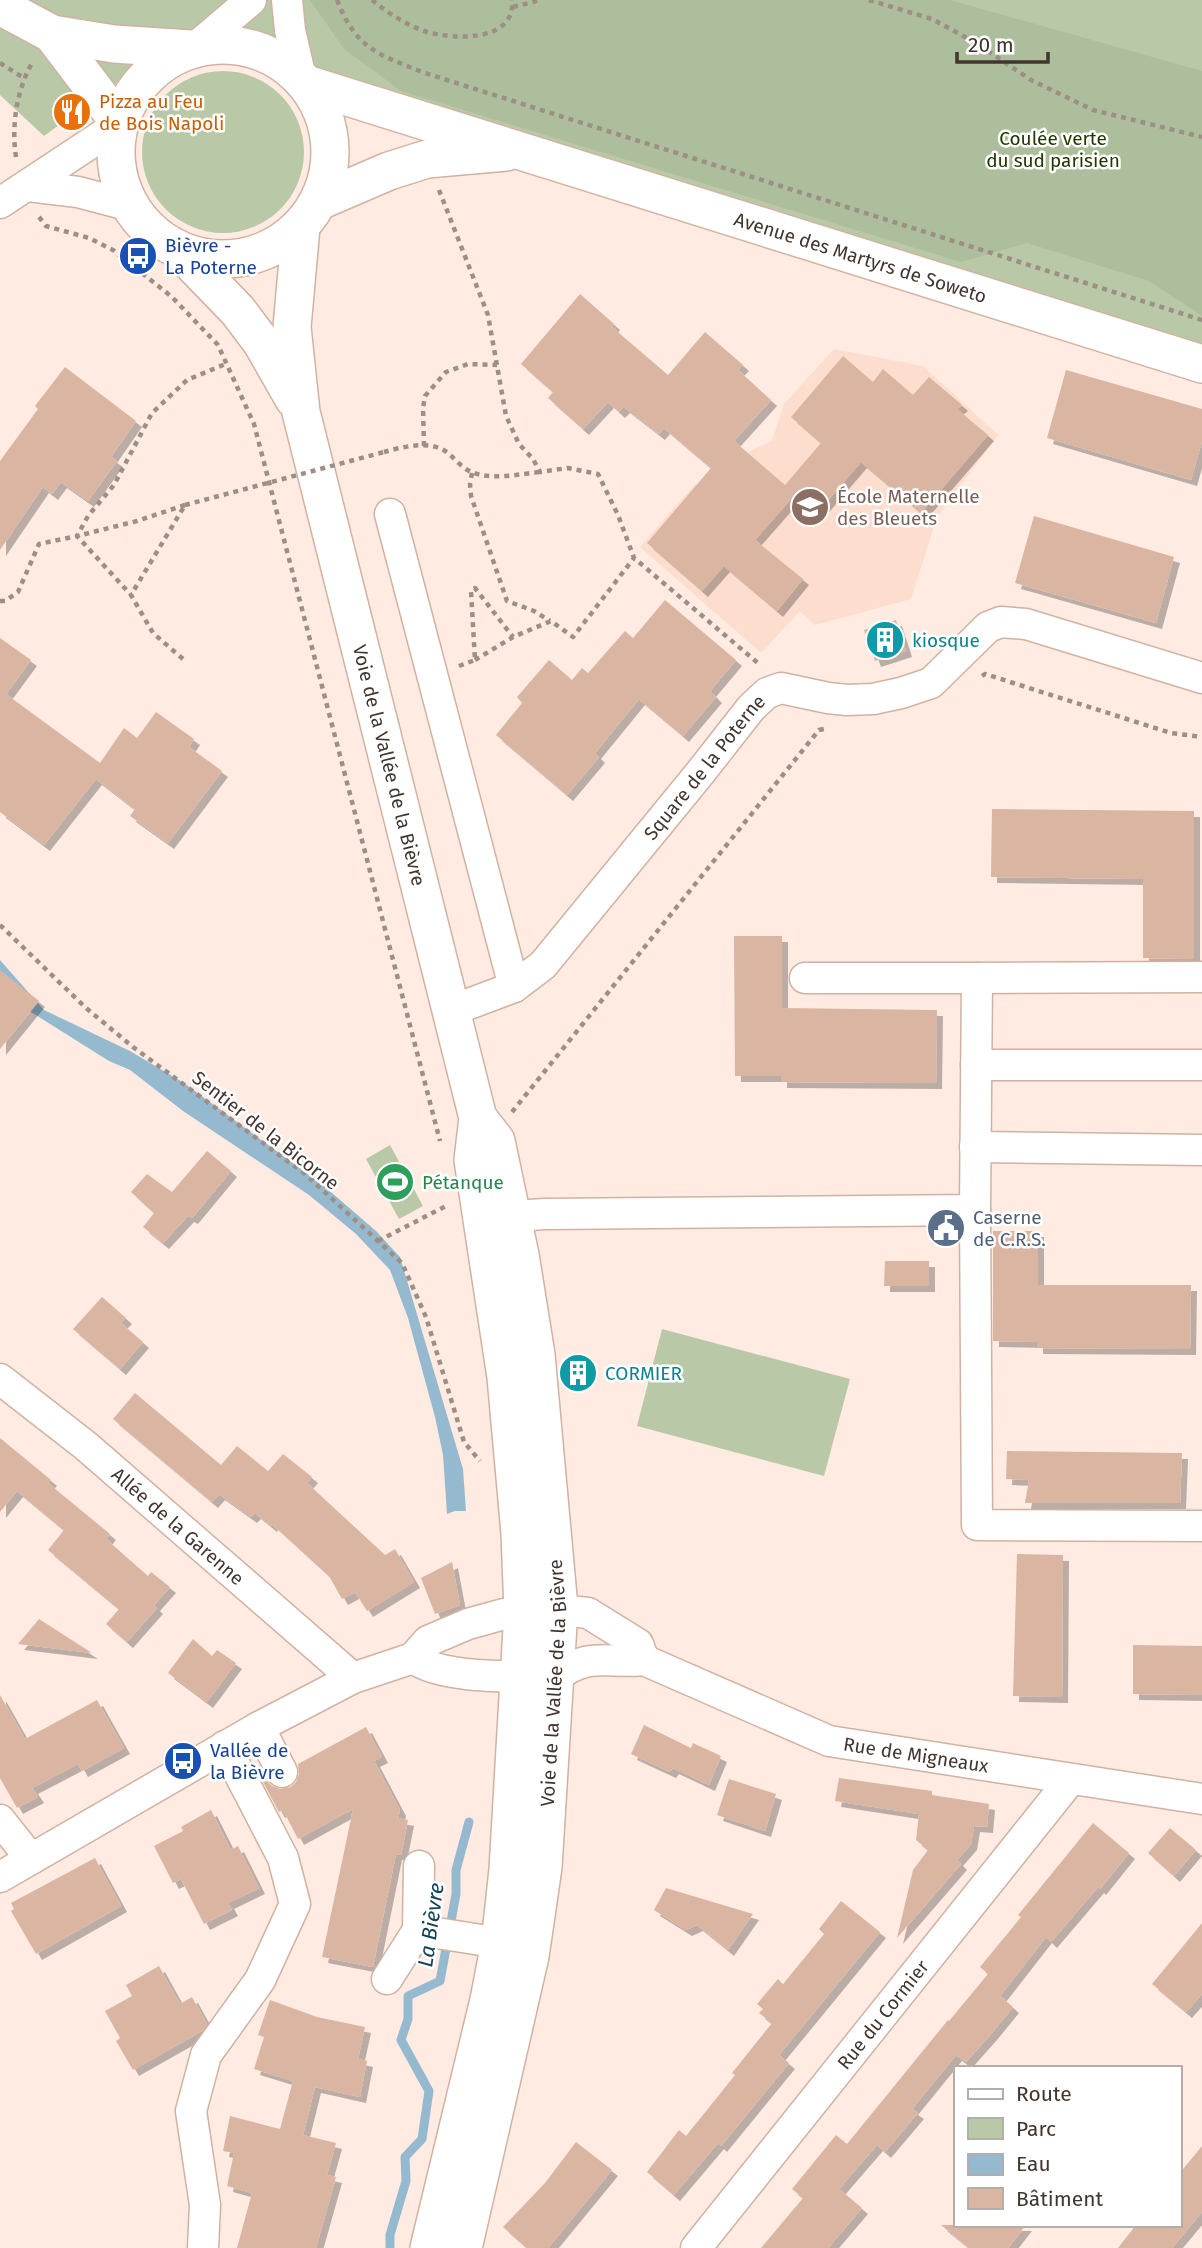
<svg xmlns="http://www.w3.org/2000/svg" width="1202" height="2248" font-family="'Fira Sans',sans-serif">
<defs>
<filter id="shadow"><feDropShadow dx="6" dy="6" stdDeviation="0" flood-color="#0004"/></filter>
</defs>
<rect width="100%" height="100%" fill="#ffebe1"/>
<path fill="#fdddcd" d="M834,349L923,366L998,435L937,517L911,599L815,625L800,611L761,653L640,547L695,484L711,496L750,451L772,441L784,404Z"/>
<path fill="#b9c9a8" d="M0,0H1202V351L543,147L188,31L44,136L0,95Z
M142 152a81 81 0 1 1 162 0a81 81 0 1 1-162 0Z
M390,1145L423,1206L399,1219L366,1159Z
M662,1329L850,1379L824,1476L637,1426Z"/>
<path fill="#adbe9c" d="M310,0H950L1202,71V316L1149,281L1027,243L961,262L401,91L344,49Z"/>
<path fill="#95bacf" d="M0,960L44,1010L130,1051L184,1083L324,1186L376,1231L400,1257L463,1469L466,1511H455L447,1514L443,1455L435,1417L408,1318L390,1270L356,1234L309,1195L183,1111L130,1070L109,1061L31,1012L0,979Z"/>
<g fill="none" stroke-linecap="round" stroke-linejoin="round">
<path stroke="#95bacf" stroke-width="9" d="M390,2248V2235L406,2181L405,2157L422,2139L429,2091L401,2040L408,2019V1996L440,1981L456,1894V1870L469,1822"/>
</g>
<path fill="#dab6a2" filter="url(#shadow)" d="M580,294L614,324L612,327L668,375L705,332L743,365L738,370L771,400L734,441L785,485L821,443L791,417L843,356L873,382L883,369L913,395L929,377L962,405L957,409L988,435L921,513L861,462L813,518L791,499L755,540L803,579L777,611L724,566L702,591L647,543L711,468L664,428L659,434L624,407L619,412L608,402L583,429L548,398L553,392L521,364Z
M65,367L136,421L111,457L117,461L88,501L61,482L52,494L43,487L0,550V461L38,409L35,406Z
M1066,370L1202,409V441L1191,480L1047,438Z
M1034,516L1174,557L1156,623L1015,583Z
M665,600L736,660L710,691L716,697L683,736L639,699L595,753L599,757L567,795L496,735L522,703L517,697L549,660L572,680L582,668L588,673L625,631L633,638Z
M896,620L906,651L875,661L864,630Z
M0,638L31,660L6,694L100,763L124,728L137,738L156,712L194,739L189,747L222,771L168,843L130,816L135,809L96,779L44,845L0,812Z
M992,809L1194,811V959L1143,958V879L991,877Z
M734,936H782V1008L937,1010L936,1083L781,1082V1076H735Z
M0,970L39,1001L0,1049Z
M207,1151L231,1171L192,1218L188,1216L163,1243L143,1227L154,1213L131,1192L147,1174L172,1192Z
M993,1231H1038V1285H1191L1190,1349L1037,1348V1342L993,1341Z
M885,1261H929V1286H884Z
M102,1297L126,1318L121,1323L143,1342L120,1369L73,1329Z
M135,1393L221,1465L237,1446L268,1471L283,1454L312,1477L307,1483L385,1555L395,1549L414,1582L367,1611L355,1592L342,1599L329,1576L272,1524L271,1526L255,1513L251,1517L219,1494L212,1502L113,1419Z
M0,1438L51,1480L48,1483L110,1534L106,1539L148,1576L151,1572L170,1587L154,1605L157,1608L127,1642L106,1624L119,1609L48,1550L64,1530L17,1491L0,1512Z
M1007,1451L1182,1453L1180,1503H1025L1029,1480L1006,1479Z
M1017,1554L1063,1555L1062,1697L1013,1696Z
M452,1562L460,1605L435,1614L421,1578Z
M39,1619L92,1653L18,1644Z
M193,1639L212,1656L217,1650L236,1663L207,1702L168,1673Z
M1133,1645L1202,1646V1695L1133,1694Z
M0,1695L25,1739L97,1700L124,1748L82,1771L78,1764L32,1788L38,1797L17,1808L0,1778Z
M644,1725L691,1748L693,1743L721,1756L709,1785L673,1768L670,1772L631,1754Z
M366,1727L382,1757L374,1761L400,1810L398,1818L408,1820L401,1855L396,1854L373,1967L322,1957L353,1809L298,1839L283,1810L279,1812L263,1782L267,1781L272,1786L280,1789L291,1787L296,1782L299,1774L298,1764Z
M839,1778L932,1791V1795L989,1804L987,1827L974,1826L971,1844L957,1860L961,1864L897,1938L913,1870L928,1850L916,1840L919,1814L835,1801Z
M729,1779L776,1794L765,1831L717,1815Z
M211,1810L231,1850L238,1846L259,1888L228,1903L232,1910L204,1924L181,1879L173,1883L154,1846L183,1831L181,1827Z
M1093,1823L1129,1853L1100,1889L1098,1887L1051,1942L1046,1937L1000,1996L1013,2007L991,2034L966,2062L956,2055L912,2109L918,2113L885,2152L877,2145L839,2189L862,2208L828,2248H761L803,2198L792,2189L836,2135L847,2144L948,2020L949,2021L988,1974L980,1967L1021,1917L1018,1915Z
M1170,1828L1196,1850L1174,1876L1148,1853Z
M95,1858L121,1906L36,1954L11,1911L14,1909L11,1903Z
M666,1888L753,1914L728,1950L697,1925L686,1930L654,1910Z
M841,1901L880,1932L779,2055L789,2063L721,2146L718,2143L674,2195L647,2172L679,2130L686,2136L735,2075L732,2073L772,2023L759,2013L763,2009L757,2004L778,1979L783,1984L824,1934L819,1929Z
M1202,1923V1994L1186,2012L1152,1984Z
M159,1966L180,2004L192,1997L207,2024L202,2031L133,2070L116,2041L120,2038L105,2011L132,1996L126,1985Z
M270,2000L317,2017L365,2027L358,2059L367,2061L360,2097L315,2087L303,2135L336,2143L327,2175L336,2177L316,2248H237L252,2193L227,2186L234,2153L223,2151L230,2116L280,2129L293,2081L254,2069L264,2037L258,2035Z
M576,2142L612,2170L548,2248H527L503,2227L545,2183Z
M1202,2146V2212L1172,2248H1118L1136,2225H1179V2174Z
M941,2225H1026L1008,2248H969Z"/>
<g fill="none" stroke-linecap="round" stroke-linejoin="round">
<defs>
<g id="minor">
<path d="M287,0L290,30L301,78"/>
<path d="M196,47L251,0"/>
<path d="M28,186L78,192L131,206"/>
<path d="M0,203L118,125"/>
<path d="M390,514L514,987"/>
<path d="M977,978L1202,977"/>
<path id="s1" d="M453,1010L514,987L543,965L700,773L751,708L767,693L781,688L828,698L847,700L873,699L901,693L931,683L988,627L1001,622L1026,624L1202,678"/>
<path d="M976,1065H1202"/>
<path d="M975,1147L1202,1150"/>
<path d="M975,1210L977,1525L1202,1526"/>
<path d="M513,1216L545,1214L975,1210L977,978H805"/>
<path id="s2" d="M0,1379L86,1446L353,1678"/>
<path id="s3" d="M413,1658C444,1680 517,1676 556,1677C590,1651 606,1664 644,1660L829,1741L1202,1799"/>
<path d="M259,1727L282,1772"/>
<path d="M0,1820L31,1859"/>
<path d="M0,1877L259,1727L353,1678L413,1658L428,1641L468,1624L504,1614L541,1608L588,1613L638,1644L644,1660"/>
<path d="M418,1930L419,1866"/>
<path d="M387,1979L418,1930L500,1943"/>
<path d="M203,2248L205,2205L191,2111L206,2055L260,1980L295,1904L283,1858L225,1746"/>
<path id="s4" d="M696,2248L1071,1779"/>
</g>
<g id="major">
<path d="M0,6L52,34L114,44L190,49"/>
<path d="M52,34L119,122"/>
<circle cx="223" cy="152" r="107"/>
<path id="s5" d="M306,84L1202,364"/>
<path d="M319,201L389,171L427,159L506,152"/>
<path id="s6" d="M301,227L292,327L301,412L478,1118L473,1160L506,1377L520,1533L523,1611L508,1870L500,1943L489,2000L429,2248"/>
<path d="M180,251L238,311L262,343L294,399"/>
<path id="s7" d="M463,2248L530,1956L543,1867L559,1608L536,1355L520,1255L496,1141L478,1118"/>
</g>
</defs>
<use href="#minor" stroke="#d1b2a2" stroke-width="33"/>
<use href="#major" stroke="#d1b2a2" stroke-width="40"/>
<path stroke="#9e8e85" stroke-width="4.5" stroke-dasharray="5 5" stroke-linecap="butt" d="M337,0C356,49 379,55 425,73L1202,320
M372,0C388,13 405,24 424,31C452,40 516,43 512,0
M869,0L932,19L976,43L1031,80L1093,110L1202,137
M513,7L541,0
M0,63L24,78
M16,157C11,125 17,89 33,61
M439,190L488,315L506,416L519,444L533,459L540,472L568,468L598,474L618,515L634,558L759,664
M39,217L46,226L89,238L113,250L172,297L218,345L254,424L440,1141
M424,446L423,408L425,396L446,372L468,364L497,365
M384,452C403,447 430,439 448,453C456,460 464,470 474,473C494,480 520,474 540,472
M472,473L470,484L471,496L507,601L534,611L550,621
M185,505L137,521L77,536L88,516L114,485L152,413L187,380L228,363
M0,601H5L18,592L39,544L77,536L131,595
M183,659L153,633L131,595L185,505
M475,660L513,637L551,621L573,637L634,558
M459,666L475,660L471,591L475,588L513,637
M982,676L985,674L1171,733L1202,737
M0,925L86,1008L133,1047L305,1174L402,1263L426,1317L464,1442L480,1461
M512,1112L819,730L824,729
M378,1241L446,1206"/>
<use href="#minor" stroke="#fff" stroke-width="30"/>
<use href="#major" stroke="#fff" stroke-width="37"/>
<path stroke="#9e8e85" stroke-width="4.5" stroke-dasharray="5 5" stroke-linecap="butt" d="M185,505L384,452"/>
</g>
<defs>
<symbol id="restaurant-disc" viewBox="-11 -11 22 22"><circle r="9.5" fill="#e8710a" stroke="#fff"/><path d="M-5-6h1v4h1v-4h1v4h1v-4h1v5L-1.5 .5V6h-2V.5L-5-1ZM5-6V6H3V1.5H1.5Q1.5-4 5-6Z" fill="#fff"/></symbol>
<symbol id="bus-disc" viewBox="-11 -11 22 22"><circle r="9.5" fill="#1a4fb4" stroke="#fff"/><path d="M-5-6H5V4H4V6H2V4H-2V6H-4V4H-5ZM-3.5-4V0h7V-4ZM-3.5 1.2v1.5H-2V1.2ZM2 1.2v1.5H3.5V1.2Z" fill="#fff"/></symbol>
<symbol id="school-disc" viewBox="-11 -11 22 22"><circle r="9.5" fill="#8d6e63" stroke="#fff"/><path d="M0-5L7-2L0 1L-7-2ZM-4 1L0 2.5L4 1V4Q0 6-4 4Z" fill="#fff"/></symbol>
<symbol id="building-disc" viewBox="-11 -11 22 22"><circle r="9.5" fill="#0f9aa8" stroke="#fff"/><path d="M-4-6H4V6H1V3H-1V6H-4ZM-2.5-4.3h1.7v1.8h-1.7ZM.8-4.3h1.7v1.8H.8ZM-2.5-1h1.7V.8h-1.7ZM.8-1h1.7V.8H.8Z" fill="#fff"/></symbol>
<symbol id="stadium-disc" viewBox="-11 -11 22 22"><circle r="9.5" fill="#2e9e5b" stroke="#fff"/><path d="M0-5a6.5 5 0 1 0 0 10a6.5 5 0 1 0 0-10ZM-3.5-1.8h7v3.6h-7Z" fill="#fff"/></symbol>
<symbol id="civic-disc" viewBox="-11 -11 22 22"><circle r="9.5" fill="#5c6f8a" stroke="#fff"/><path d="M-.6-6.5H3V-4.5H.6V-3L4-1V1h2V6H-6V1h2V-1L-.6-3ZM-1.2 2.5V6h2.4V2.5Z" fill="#fff"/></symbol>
</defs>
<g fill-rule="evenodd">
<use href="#restaurant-disc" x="50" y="90" width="44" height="44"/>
<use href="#bus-disc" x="116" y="234" width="44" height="44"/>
<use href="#school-disc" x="788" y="485" width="44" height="44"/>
<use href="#building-disc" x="863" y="618" width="44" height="44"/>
<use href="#stadium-disc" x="373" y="1160" width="44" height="44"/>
<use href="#civic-disc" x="924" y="1206" width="44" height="44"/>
<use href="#building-disc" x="556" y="1351" width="44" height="44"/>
<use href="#bus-disc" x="161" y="1739" width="44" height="44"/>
</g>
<g text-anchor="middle" stroke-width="5" stroke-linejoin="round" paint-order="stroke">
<g font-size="19" fill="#c56008" stroke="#fff" text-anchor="start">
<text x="99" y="108">Pizza au Feu<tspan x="99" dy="22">de Bois Napoli</tspan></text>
</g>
<g font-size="19" fill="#233701" stroke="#fff">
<text x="1053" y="145">Coulée verte<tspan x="1053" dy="22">du sud parisien</tspan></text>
</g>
<g font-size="19" fill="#164399" stroke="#fff" text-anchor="start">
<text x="165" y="252">Bièvre -<tspan x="165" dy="22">La Poterne</tspan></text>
<text x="210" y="1757">Vallée de<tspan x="210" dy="22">la Bièvre</tspan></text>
</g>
<g font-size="19" fill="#41352e" stroke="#fff">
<text dy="7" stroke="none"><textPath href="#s5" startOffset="581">Avenue des Martyrs de Soweto</textPath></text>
<text dy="7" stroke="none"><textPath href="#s6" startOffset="550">Voie de la Vallée de la Bièvre</textPath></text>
<text dy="7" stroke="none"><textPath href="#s1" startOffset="357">Square de la Poterne</textPath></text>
<text transform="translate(266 1130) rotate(38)" y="7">Sentier de la Bicorne</text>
<text dy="7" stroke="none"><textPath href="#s2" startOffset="231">Allée de la Garenne</textPath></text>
<text dy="7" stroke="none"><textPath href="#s7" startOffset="574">Voie de la Vallée de la Bièvre</textPath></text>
<text dy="7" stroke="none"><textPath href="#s3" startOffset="528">Rue de Migneaux</textPath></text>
<text dy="7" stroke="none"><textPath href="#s4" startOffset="299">Rue du Cormier</textPath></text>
</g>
<g font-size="19" fill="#785e54" stroke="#fff" text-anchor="start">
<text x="837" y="503">École Maternelle<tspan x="837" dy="22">des Bleuets</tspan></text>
</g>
<g font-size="19" fill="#0d838f" stroke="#fff" text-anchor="start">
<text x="912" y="647">kiosque</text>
<text x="605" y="1380">CORMIER</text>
</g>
<g font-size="19" fill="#27864d" stroke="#fff" text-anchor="start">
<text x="422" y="1189">Pétanque</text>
</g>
<g font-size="19" fill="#4e5e75" stroke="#fff" text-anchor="start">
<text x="973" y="1224">Caserne<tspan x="973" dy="22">de C.R.S.</tspan></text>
</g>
<g font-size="21" font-style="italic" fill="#0e4056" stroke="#fff">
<text transform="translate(431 1925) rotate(-82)" y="7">La Bièvre</text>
</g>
</g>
<rect x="954" y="2066" width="228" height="161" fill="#ffffff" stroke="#b3aeab" stroke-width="2"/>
<rect x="968" y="2089" width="35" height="10" fill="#ffffff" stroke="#b3aeab" stroke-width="2"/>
<text x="1016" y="2101" font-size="21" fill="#41352e">Route</text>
<rect x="968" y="2118" width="35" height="21" fill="#b9c9a8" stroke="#b3aeab" stroke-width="2"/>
<text x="1016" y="2136" font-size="21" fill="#41352e">Parc</text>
<rect x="968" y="2154" width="35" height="21" fill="#95bacf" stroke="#b3aeab" stroke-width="2"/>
<text x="1016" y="2171" font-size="21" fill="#41352e">Eau</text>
<rect x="968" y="2188" width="35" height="21" fill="#dab6a2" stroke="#b3aeab" stroke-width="2"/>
<text x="1016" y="2206" font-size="21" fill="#41352e">Bâtiment</text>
<path d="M957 52v10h91v-10" fill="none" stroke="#41352e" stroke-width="3.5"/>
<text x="968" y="52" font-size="21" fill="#41352e" stroke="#ffffff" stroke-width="5" paint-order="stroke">20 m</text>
</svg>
